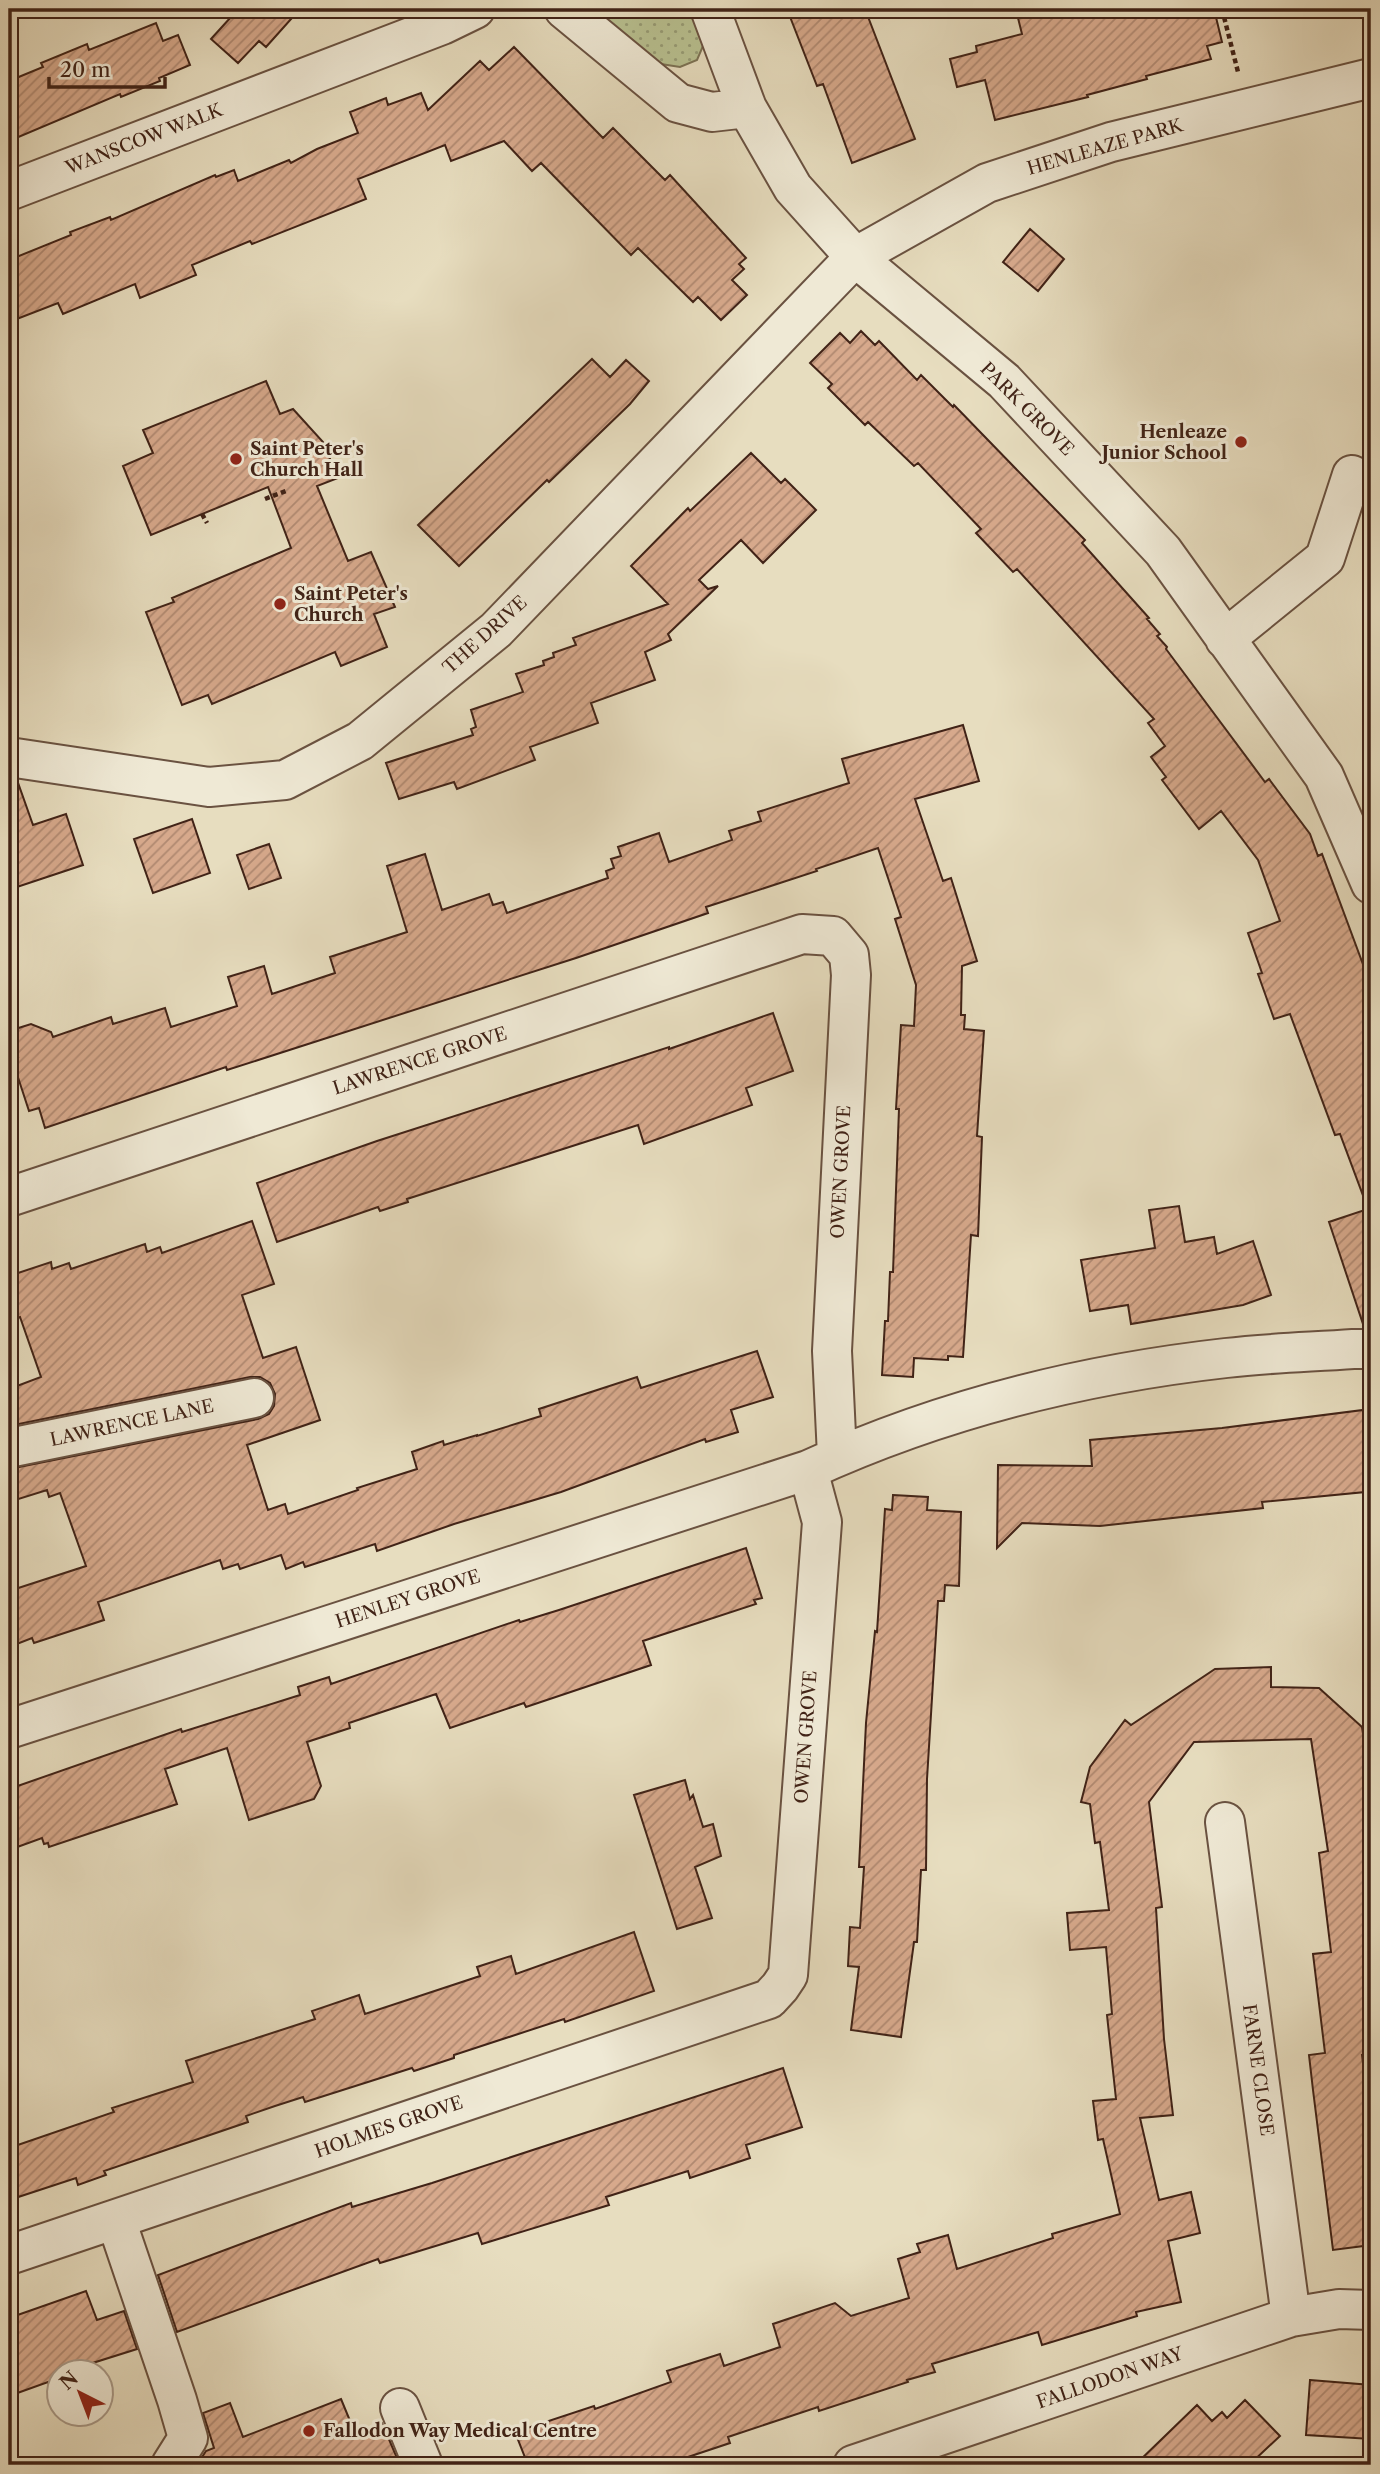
<svg xmlns="http://www.w3.org/2000/svg" width="1380" height="2474" font-family="'Libre Caslon Text',serif">
<defs>
<pattern id="grass-dots" width="8" height="8" patternUnits="userSpaceOnUse" patternTransform="scale(1.75)"><rect width="8" height="8" fill="#b8c090"/><path d="M2 2h.1M6 6h.1" fill="none" stroke="#979c75" stroke-width="1.8" stroke-linecap="round"/></pattern>
<pattern id="building-hatch" width="6" height="6" patternUnits="userSpaceOnUse" patternTransform="scale(1.75)"><rect width="6" height="6" fill="#d7a98c"/><path d="M-1 1l2-2M0 6l6-6M5 7l2-2" fill="none" stroke="#b08971"/></pattern>
</defs>
<rect width="100%" height="100%" fill="#e7ddbf"/>
<filter id="stains"><feTurbulence type="fractalNoise" baseFrequency=".00286" numOctaves="4"/><feColorMatrix values="0 0 0 0 .2 0 0 0 0 .09 0 0 0 0 .02 0 0 0 .5 -.17"/></filter>
<radialGradient id="worn" r=".72"><stop offset=".6" stop-color="#630" stop-opacity="0"/><stop offset="1" stop-color="#630" stop-opacity=".3"/></radialGradient>
<path fill="url(#grass-dots)" stroke="#7c7254" stroke-width="2" d="M590,9H693L706,39L697,60L680,67L661,64Z"/>
<path fill="url(#building-hatch)" stroke="#412317" stroke-width="2" d="M221,9H300L266,47L259,41L238,63L211,39L231,17Z
M787,9H865L915,139L852,163L823,84L817,86Z
M1038,9H1085L1087,16L1117,9H1214L1222,42L1207,46L1211,59L1146,76L1147,79L1087,95L1088,97L995,120L985,80L957,87L950,59L977,52L976,46L1022,34L1017,14Z
M156,23L163,41L178,35L190,65L159,78L160,81L121,97L120,94L9,141V81L43,67L41,63L87,44L89,50Z
M514,47L603,138L613,128L665,180L670,175L746,258L739,264L744,269L732,280L747,295L721,320L698,297L693,302L638,248L631,255L541,163L532,171L504,141L451,161L445,145L358,179L366,199L252,244L250,241L192,265L196,275L140,298L135,284L63,314L58,303L9,322V260L71,235L70,232L110,217L111,220L215,175L216,177L234,170L238,181L289,160L291,163L317,149L358,133L350,112L386,98L388,105L421,93L428,110L480,61L489,70Z
M1030,229L1064,259L1038,291L1003,262Z
M861,331L875,345L879,341L917,380L921,375L953,407L954,405L1085,540L1082,543L1149,618L1147,619L1160,634L1157,636L1167,647L1166,649L1265,782L1269,779L1310,834L1318,856L1322,854L1371,986V1327H1364L1329,1222L1368,1209L1340,1134L1335,1135L1290,1014L1274,1019L1258,974L1262,973L1248,933L1280,921L1258,860L1221,811L1199,829L1162,780L1166,777L1151,757L1165,746L1148,723L1154,719L1017,569L1013,572L976,533L981,529L918,463L914,466L868,422L865,425L828,388L832,384L810,363L840,333L850,343Z
M592,359L610,377L626,360L649,381L630,404L549,482L547,480L459,566L418,525Z
M266,381L280,414L293,409L323,442L338,478L317,486L348,561L371,552L395,607L374,614L387,647L341,666L335,652L212,704L208,695L182,705L146,612L174,602L172,598L291,548L268,487L151,535L123,466L153,453L143,430Z
M751,453L781,483L785,479L816,510L763,563L741,540L699,580L708,589L718,586L668,634L671,640L645,652L655,680L591,703L598,723L530,747L535,760L457,789L454,782L399,799L386,763L473,735L471,729L476,727L471,710L523,692L516,674L544,665L543,661L554,657L553,653L576,645L573,638L668,604L631,566L688,508L690,511Z
M963,725L979,781L915,799L943,881L951,878L977,961L962,966L961,1015H965L964,1029L984,1031L977,1136L982,1137L978,1236L971,1235L963,1357L948,1356V1360L914,1358L913,1377L882,1375L885,1321H888L890,1272H893L899,1109H896L901,1025L914,1026L916,985L895,919L901,917L878,848L816,869L817,871L706,907L708,913L576,958L227,1070L226,1067L45,1128L39,1108L29,1111L12,1059L18,1057L9,1031L31,1024L51,1032L53,1037L111,1017L113,1024L165,1008L171,1027L237,1006L228,977L264,966L272,994L335,973L330,957L407,932L387,866L425,854L442,910L489,894L493,905L503,902L507,913L608,878L606,871L614,868L611,859L621,856L618,847L659,833L669,862L732,840L729,831L761,821L758,812L849,783L842,759Z
M9,779L17,780L33,825L66,814L83,865L17,887L9,864Z
M192,819L210,873L153,893L134,839Z
M269,844L281,878L249,889L237,855Z
M773,1013L793,1071L746,1088L752,1105L644,1144L638,1125L407,1199L408,1202L380,1211L378,1207L277,1242L257,1183L377,1141L669,1047V1049Z
M1179,1206L1185,1242L1214,1237L1217,1254L1253,1241L1271,1295L1243,1305L1131,1324L1128,1305L1090,1311L1081,1260L1155,1248L1149,1210Z
M252,1221L274,1284L242,1295L263,1358L296,1347L320,1420L247,1445L268,1510L285,1504L288,1514L358,1490L357,1488L417,1469L412,1452L443,1441L444,1445L477,1435V1436L541,1416L539,1409L637,1377L641,1388L757,1351L773,1397L731,1410L738,1432L706,1442L705,1439L561,1492L454,1524L377,1551L375,1544L305,1567L303,1562L286,1569L281,1555L240,1569L238,1564L223,1569L220,1560L98,1602L104,1620L34,1643L32,1638L9,1647V1591L86,1566L60,1493L49,1497L47,1490L9,1502V1469L258,1419L269,1414L274,1406L275,1394L270,1383L260,1377H250L9,1426V1389L41,1377L20,1317L9,1321V1276L51,1262L52,1269L69,1263L71,1269L145,1244L147,1252L160,1247L162,1253Z
M1371,1409V1466H1363L1365,1492L1262,1502L1263,1508L1100,1526L1022,1523L997,1548L998,1465L1092,1466L1090,1440L1222,1428Z
M893,1495L928,1497L927,1510L961,1512L959,1586L945,1585L944,1601H938L927,1779L926,1870H921L917,1942H914L901,2037L851,2030L859,1967L848,1966L850,1927L860,1928L864,1867H859L866,1723L875,1631L877,1632L885,1509L892,1510Z
M746,1548L762,1598L754,1600L756,1604L643,1641L651,1665L526,1707L524,1703L450,1728L436,1694L349,1723L350,1728L307,1742L321,1786L314,1799L249,1820L227,1748L165,1769L177,1804L49,1847L48,1843L44,1844L42,1838L9,1850V1789L181,1729L182,1732L300,1695L298,1687L329,1677L331,1684L519,1620L520,1622L559,1610Z
M1271,1667V1687L1319,1688L1362,1727L1371,1786V2054L1362,2055L1371,2128V2245L1333,2250L1313,2090L1309,2055L1325,2053L1313,1954L1331,1952L1319,1853L1328,1851L1311,1739L1194,1742L1149,1802L1162,1907L1156,1908L1164,2039L1173,2115L1140,2118L1159,2200L1191,2192L1200,2233L1168,2241L1181,2302L1136,2312L1137,2316L1042,2345L1038,2332L932,2364L935,2372L907,2380L908,2382L819,2411L818,2407L728,2437L730,2443L664,2465H654L651,2457L624,2465H528L515,2432L594,2406L595,2409L671,2382L667,2371L720,2354L724,2366L780,2347L773,2324L835,2303L851,2316L909,2298L898,2259L920,2252L917,2244L948,2235L957,2269L1053,2238L1052,2234L1120,2214L1103,2139L1098,2140L1093,2101L1116,2099L1107,2015L1112,2014L1106,1947L1070,1950L1067,1913L1109,1910L1100,1842L1095,1843L1090,1804L1081,1802L1090,1767L1125,1720L1131,1725L1215,1669Z
M685,1780L690,1799L693,1795L703,1827L713,1824L721,1856L695,1867L712,1918L677,1929L634,1795Z
M634,1932L654,1991L565,2022L564,2019L454,2055V2058L414,2071L412,2068L305,2102L303,2097L275,2106L246,2116L248,2122L104,2171L106,2175L78,2185L76,2178L9,2200V2148L114,2112L112,2108L193,2082L186,2061L315,2019L312,2011L359,1995L365,2014L480,1976L477,1967L511,1956L516,1974Z
M783,2068L802,2127L746,2145L750,2158L690,2178L688,2171L606,2197L609,2205L482,2244L478,2233L380,2263L378,2259L177,2332L158,2275L351,2203L352,2207L432,2183Z
M86,2291L97,2320L124,2311L137,2349L80,2367L82,2372H60V2413L48,2382L9,2396V2318Z
M1310,2380L1371,2385V2439L1306,2435Z
M341,2399L355,2433L382,2423L400,2465H197L206,2451L214,2448L203,2413L230,2403L243,2437Z
M1245,2400L1280,2436L1249,2465H1135L1197,2405L1212,2421L1222,2412L1227,2418Z"/>
<g fill="none" stroke-linecap="round" stroke-linejoin="round">
<defs>
<path id="minor" d="M564,9L678,103L712,112L747,108
M710,9L747,108L793,188L855,257L1004,381L1163,551L1324,776L1371,884
M9,191L442,25L475,9
M1225,639L1325,558L1352,475
M9,757L209,787L285,780L360,741L496,630L855,257L987,183L1111,142L1371,78
M9,1197L802,934L833,936L849,955L851,975L832,1351L837,1456
M9,1448L254,1398
M9,1729L808,1470C939,1410 1083,1374 1226,1358C1268,1353 1311,1352 1353,1349H1371
M1225,1822L1291,2317
M116,2220L177,2400L188,2438L171,2465
M9,2255L769,1999L780,1987L788,1975L822,1522L808,1470
M400,2408L423,2465
M853,2465L1291,2317L1339,2309L1371,2310"/>
</defs>
<use href="#minor" stroke="#6a5241" stroke-width="42"/>
<path stroke="#412317" stroke-width="4.5" stroke-dasharray="5 3.5" stroke-linecap="butt" d="M1222,9L1238,72
M265,499L286,491
M202,514L207,523"/>
<use href="#minor" stroke="#efe9d5" stroke-width="38"/>
</g>
<g fill="#8f2418" stroke="#efe9d5" stroke-width="2.5">
<circle cx="1241" cy="442" r="7"/>
<circle cx="236" cy="459" r="7"/>
<circle cx="280" cy="604" r="7"/>
<circle cx="309" cy="2431" r="7"/>
</g>
<g text-anchor="middle" stroke-width="6" stroke-linejoin="round" paint-order="stroke">
<g font-size="18" fill="#412317" stroke="#efe9d5">
<text transform="translate(144 139) rotate(-21)" y="6">WANSCOW WALK</text>
<text transform="translate(1105 147) rotate(-16)" y="6">HENLEAZE PARK</text>
<text transform="translate(1027 409) rotate(45)" y="6">PARK GROVE</text>
<text transform="translate(485 635) rotate(-42)" y="6">THE DRIVE</text>
<text transform="translate(420 1061) rotate(-18)" y="6">LAWRENCE GROVE</text>
<text transform="translate(841 1172) rotate(-87)" y="6">OWEN GROVE</text>
<text transform="translate(132 1423) rotate(-12)" y="6">LAWRENCE LANE</text>
<text transform="translate(408 1599) rotate(-18)" y="6">HENLEY GROVE</text>
<text transform="translate(806 1737) rotate(-86)" y="6">OWEN GROVE</text>
<text transform="translate(1258 2070) rotate(82)" y="6">FARNE CLOSE</text>
<text transform="translate(389 2127) rotate(-19)" y="6">HOLMES GROVE</text>
<text transform="translate(1110 2378) rotate(-19)" y="6">FALLODON WAY</text>
</g>
<g font-size="18" font-weight="bold" fill="#412317" stroke="#efe9d5" text-anchor="start">
<text x="1227" y="438" text-anchor="end">Henleaze<tspan x="1227" dy="21">Junior School</tspan></text>
<text x="250" y="455">Saint Peter's<tspan x="250" dy="21">Church Hall</tspan></text>
<text x="294" y="600">Saint Peter's<tspan x="294" dy="21">Church</tspan></text>
<text x="323" y="2437">Fallodon Way Medical Centre</text>
</g>
</g>
<rect width="1380" height="2474" fill="none" stroke="#e7ddbf" stroke-width="35"/>
<rect x="10" y="10" width="1359" height="2453" fill="none" stroke="#412317" stroke-width="3.5"/>
<rect x="18" y="18" width="1345" height="2439" fill="none" stroke="#412317" stroke-width="2"/>
<g transform="translate(80 2393) rotate(318)"><circle r="33" fill="#efe9d5" stroke="#a99a89" stroke-width="2"/>
<path d="M0-5L12 26L0 18L-12 26Z" fill="#8f2418"/>
<text y="-10" font-size="19" font-weight="bold" text-anchor="middle" fill="#412317">N</text>
</g>
<path d="M49 77v10h116v-10" fill="none" stroke="#412317" stroke-width="3.5"/>
<text x="60" y="77" font-size="21" fill="#412317" stroke="#efe9d5" stroke-width="5" paint-order="stroke">20 m</text>
<rect width="100%" height="100%" filter="url(#stains)"/>
<rect width="100%" height="100%" fill="url(#worn)"/>
</svg>
